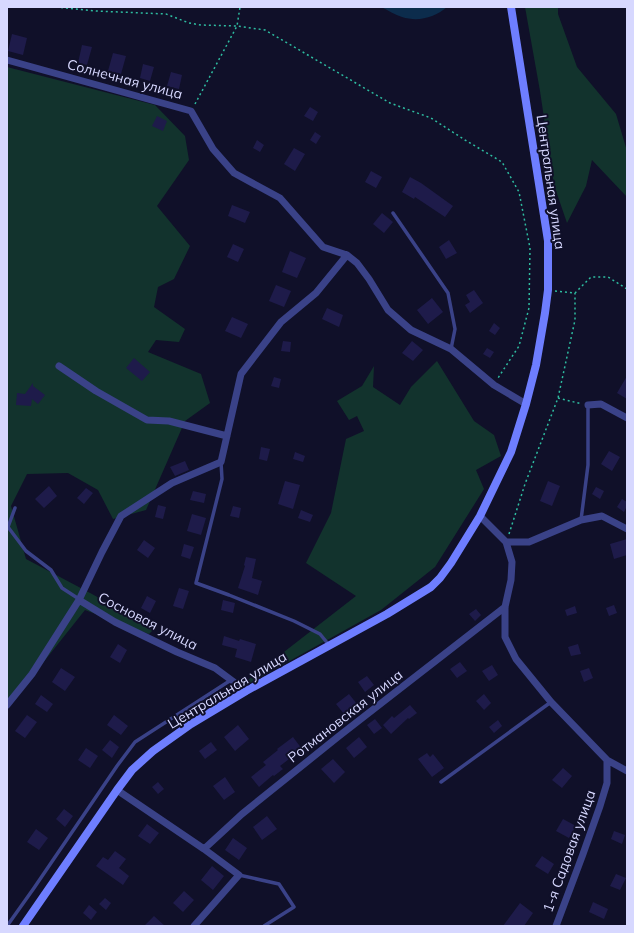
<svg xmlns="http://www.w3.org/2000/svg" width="634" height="933" font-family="Mulish,sans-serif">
<rect width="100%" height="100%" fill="#101029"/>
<path fill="#12332d" d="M525,7H558V14L577,67L616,114L627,151V197L592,160L586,186L567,223L554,185L540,91Z
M7,67L155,105L185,136L189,160L157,206L190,246L174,279L158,287L154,307L185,329L179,342L156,340L148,352L201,374L210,403L185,421L146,510L113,519L98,490L68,473L27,474L11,506L26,559L92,594L154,629L149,634L85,610L7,708Z
M437,361L474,421L494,435L501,456L476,470L484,489L435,567L381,610L250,683L248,680L356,596L306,563L331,513L346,439L364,431L357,416L349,420L337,401L362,386L374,366L373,387L400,405L411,387Z"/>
<path fill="#0c2c4c" d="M381,7H447C434,18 418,22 402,17C395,15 388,10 381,7Z"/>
<path fill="#1e1b4a" d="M12,34L27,38L23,55L8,51Z
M82,45L92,47L87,65L78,63Z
M113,53L126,56L121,74L108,71Z
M143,64L154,67L150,81L140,78Z
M171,72L182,75L179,89L167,86Z
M310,107L318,112L313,121L304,116Z
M157,116L167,121L163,131L152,126Z
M315,132L321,136L316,144L310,140Z
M257,140L264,145L260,152L253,148Z
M294,148L305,154L295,171L284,164Z
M371,171L382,177L376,188L365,182Z
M410,177L421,183L453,206L445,217L415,197L414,199L402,192Z
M232,205L250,212L245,223L228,216Z
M382,213L393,222L384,233L373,224Z
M449,240L457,253L446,259L439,247Z
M233,244L244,249L238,262L227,257Z
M290,251L306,258L297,278L282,272Z
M276,285L291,291L284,307L269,301Z
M474,290L483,303L470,313L465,305L470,302L466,295Z
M432,298L443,312L428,324L417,310Z
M327,308L343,315L339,327L322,319Z
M232,317L248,324L241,338L225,331Z
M494,323L500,328L495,335L489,331Z
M283,341L291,342L290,352L281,351Z
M412,341L423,350L413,361L402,353Z
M487,348L494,352L490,358L483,354Z
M134,358L150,372L142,381L126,368Z
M627,376V399L617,393Z
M274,377L281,379L279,388L271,386Z
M33,383V386L45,395L38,404L32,399L31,406L16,405L17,393L25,394Z
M261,447L270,449L267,461L259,459Z
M609,451L620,457L612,471L601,464Z
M295,452L305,456L303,462L293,459Z
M185,461L189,470L175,476L170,467Z
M285,481L300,485L293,509L278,504Z
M548,481L560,486L552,506L540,501Z
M49,486L57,496L44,508L35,499Z
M596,487L604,491L600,499L592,494Z
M86,488L93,493L84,504L77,498Z
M193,491L206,494L204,503L190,500Z
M622,499L627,502V506L624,512L617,507Z
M158,505L166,507L163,519L155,517Z
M233,506L241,508L239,518L230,516Z
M301,510L313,515L310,522L298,518Z
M192,514L206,518L201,535L187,531Z
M627,539V555L614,559L610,544Z
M144,540L155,548L148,558L137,550Z
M184,544L194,547L190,559L181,556Z
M246,557L256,559L252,578L262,581L258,595L238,588L245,566L244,565Z
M179,588L189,591L183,609L173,606Z
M147,596L156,601L150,613L141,608Z
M223,600L235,603L233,613L221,610Z
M614,605L617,613L609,616L606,608Z
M575,606L577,613L567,616L565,610Z
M476,609L481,615L475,621L469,614Z
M224,636L239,641L240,639L256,644L251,662L235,657L237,649L222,645Z
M118,644L127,650L120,663L110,657Z
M578,644L581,654L571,656L568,647Z
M460,662L467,671L457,678L450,669Z
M492,665L498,675L489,681L482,671Z
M61,668L75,677L65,691L52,682Z
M589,668L593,678L584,682L580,671Z
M367,676L374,685L365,692L358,682Z
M349,694L357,704L344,714L336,704Z
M484,694L491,703L484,710L476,701Z
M41,695L53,704L47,712L35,704Z
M410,705L417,713L409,719L408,718L391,734L383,725L392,716L394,718Z
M27,715L37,722L25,738L15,731Z
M114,715L128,726L121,735L107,725Z
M375,719L382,728L374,734L367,725Z
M498,720L502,726L494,733L489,727Z
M238,725L249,739L235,751L224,737Z
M293,737L302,749L280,766L283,769L274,776L273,775L259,787L251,777L266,765L263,762L278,750L277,749Z
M359,737L367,747L354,758L346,748Z
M110,740L119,747L112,758L102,750Z
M211,742L217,750L205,759L199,751Z
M86,748L98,756L90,768L78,760Z
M427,753L430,757L433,754L444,768L432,777L418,759Z
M333,759L345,772L334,783L321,769Z
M563,768L572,776L562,788L552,780Z
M225,777L235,792L224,800L213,786Z
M158,782L164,789L158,794L152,787Z
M64,809L73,816L65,827L56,819Z
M267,816L277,829L262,840L253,827Z
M563,819L576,826L569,838L556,831Z
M147,824L159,833L150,844L138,836Z
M36,829L48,838L39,850L27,842Z
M614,831L625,835L622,844L611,839Z
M233,838L247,848L239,860L225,850Z
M115,851L126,859L119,868L129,876L123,885L96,866L103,857L108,860Z
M542,856L554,864L548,874L535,866Z
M212,866L224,876L213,890L201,880Z
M616,874L626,878L620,890L610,886Z
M184,891L194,900L183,912L173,903Z
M105,898L111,903L106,910L99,904Z
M593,902L608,909L604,919L589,912Z
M520,903L533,913L524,926H503Z
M89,905L97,912L91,920L83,913Z
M154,916L165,926H144Z"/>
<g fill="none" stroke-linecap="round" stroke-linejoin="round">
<path stroke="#2ebca0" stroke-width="1.5" stroke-dasharray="2 3" stroke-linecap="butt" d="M56,7L96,11L166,14L189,23L201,25L237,26L265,30L390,103L431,118L465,140L502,162L519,192L530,248L529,308L519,346L498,378
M195,104L237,26L240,7
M555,291L575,293L591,277H608L627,289
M558,398L582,404
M509,534L525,484L558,398L575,320V293"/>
<path stroke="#3a4288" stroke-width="3.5" d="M393,213L448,293L455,329L451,349
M221,462L222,479L196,583L229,595L294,621L320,634L329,645
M15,508L8,527L26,551L51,570L62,588L79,599
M581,520L588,465V405
M441,782L551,702
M239,875L279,884L294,907L264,926
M7,926L34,888L117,766L135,742L231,680"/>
<path stroke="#3a4288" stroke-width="7" d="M7,60L191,111L213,149L234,173L280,198L323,247L347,255L357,263L369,279L388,310L411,330L451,349L494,385L526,404
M59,366L96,391L147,420L169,421L227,436
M588,405L601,404L627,418
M480,516L506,542L512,562L511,580L505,607V637L516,659L551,702L607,760L627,771
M506,542H529L581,520L602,516L627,529
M79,600L115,622L177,652L215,668L246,691
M7,705L32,674L79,600L102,552L121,516L172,483L221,462L241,374L281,322L316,293L347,255
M117,790L204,849L239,875L194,926
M204,849L242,814L339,736L505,607
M556,926L583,854L600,806L607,783V760"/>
<path stroke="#6e7eff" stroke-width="8" d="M23,926L117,790L132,770L153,751L191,724L246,691L387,614L431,587L440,578L451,563L480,516L511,452L526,404L536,365L545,313L548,290V241L511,7"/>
</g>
<g text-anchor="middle" stroke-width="4" stroke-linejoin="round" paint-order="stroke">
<g font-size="14" fill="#d7d8ff" stroke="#101029">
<text transform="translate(125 79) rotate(15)" y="5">Солнечная улица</text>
<text transform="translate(551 182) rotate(82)" y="5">Центральная улица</text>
<text transform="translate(148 621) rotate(27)" y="5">Сосновая улица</text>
<text transform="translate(227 690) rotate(-31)" y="5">Центральная улица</text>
<text transform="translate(345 716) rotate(-38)" y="5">Ротмановская улица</text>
<text transform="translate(569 851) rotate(-70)" y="5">1-я Садовая улица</text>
</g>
</g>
<rect width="634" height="933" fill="none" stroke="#d7d8ff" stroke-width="16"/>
</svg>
